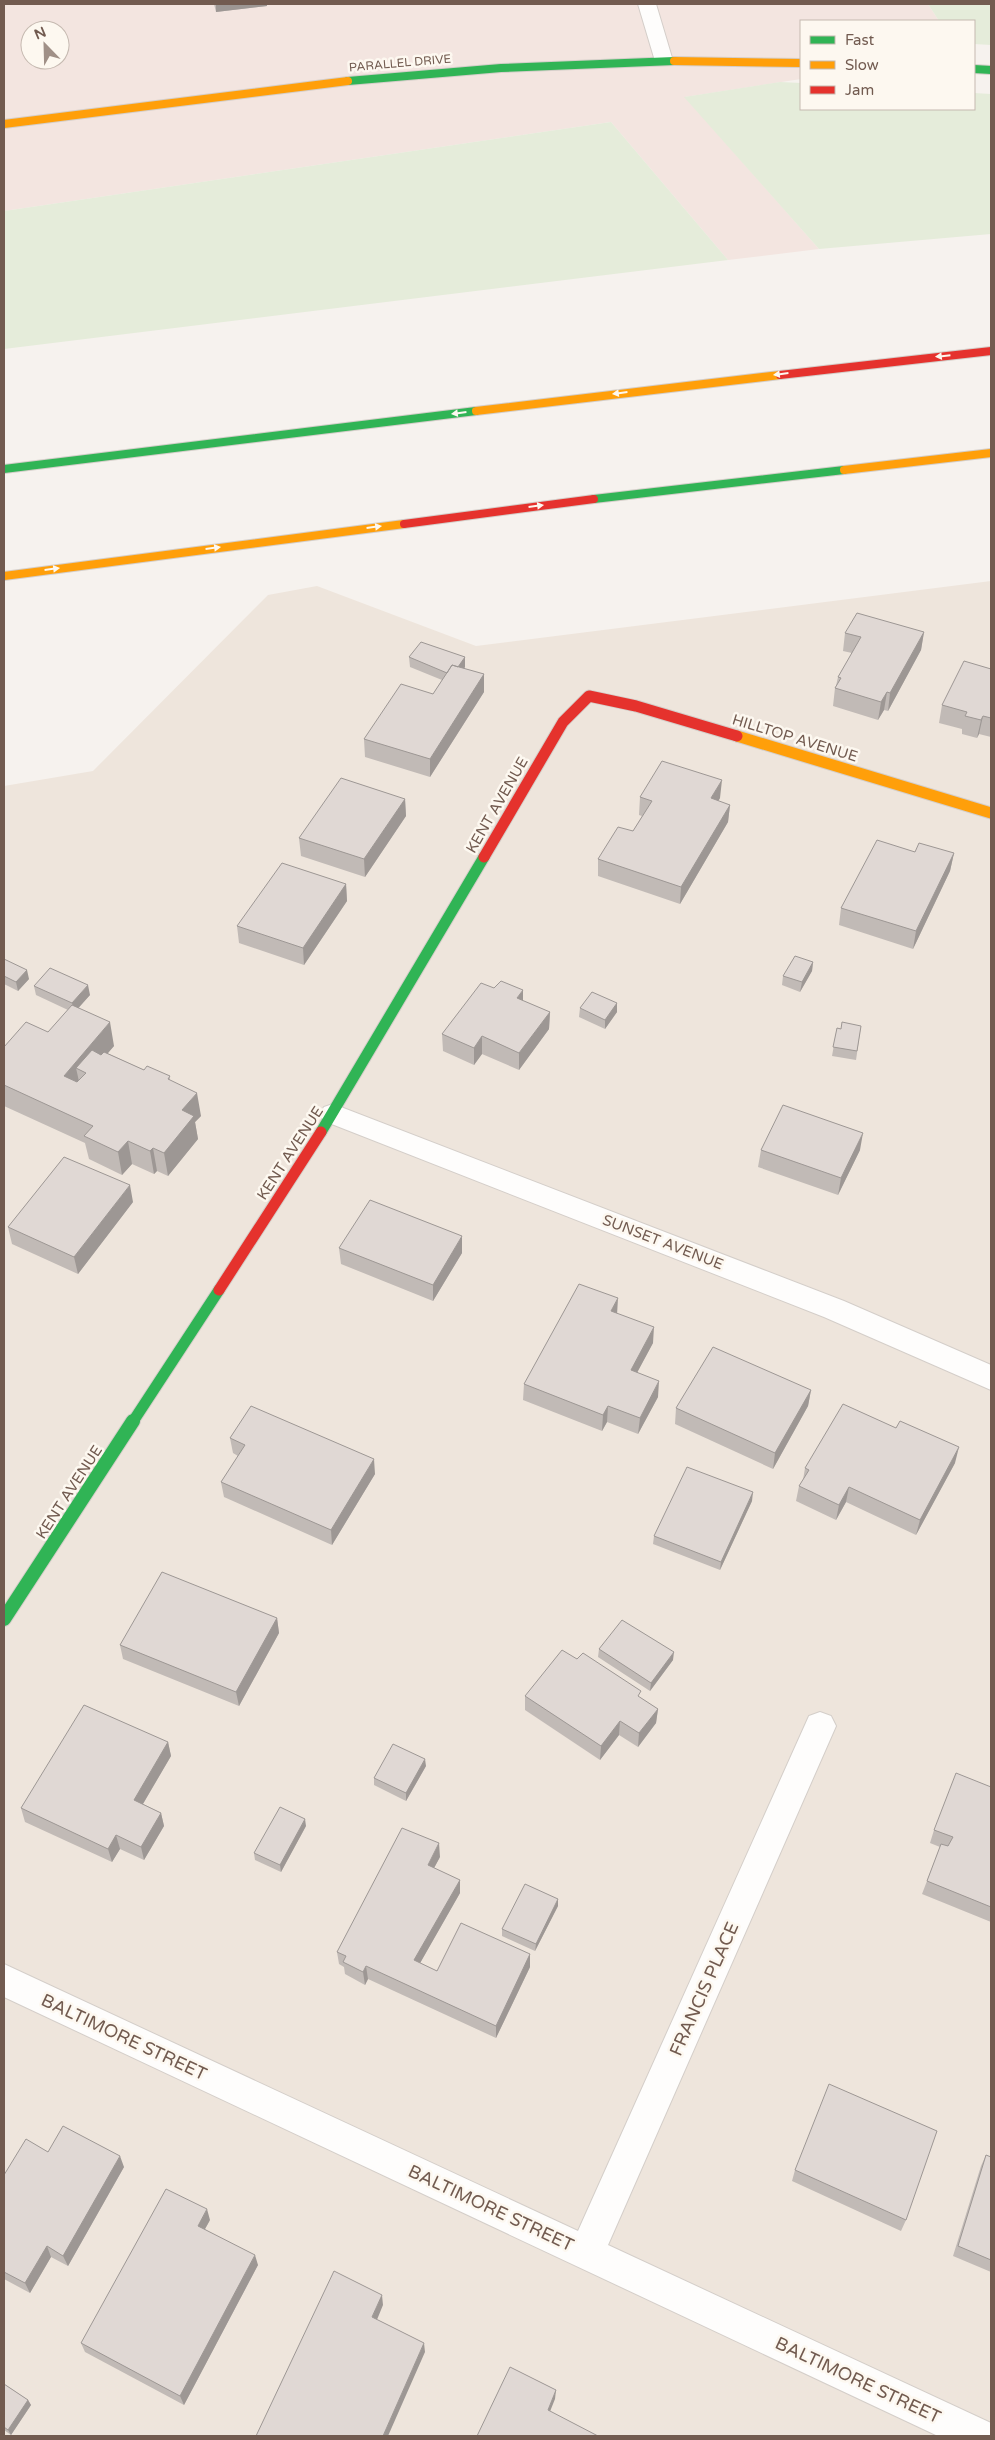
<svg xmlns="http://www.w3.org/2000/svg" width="995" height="2440" font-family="'Varela Round',sans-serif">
<rect width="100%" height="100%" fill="#f6f2ee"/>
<path fill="#eee5dc" d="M991,581V2436H4V786L93,771L268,595L317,586L476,646Z"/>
<path fill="#f3e5e0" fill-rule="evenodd" d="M4,4H928L939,21H801V79L685,97L819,249L728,260L611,122L4,211ZM30,30H60V60H30Z"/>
<path fill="#e5ecda" d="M928,4H991V45L974,44V21H939Z
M780,82L801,83V109H974V93L991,94V234L819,249L684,97Z
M611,122L728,260L4,349V211Z"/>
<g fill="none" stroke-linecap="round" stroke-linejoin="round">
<defs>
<path id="street" d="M638,4H656L673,61L670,65H658L655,61Z
M333,1104L844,1301L991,1365V1390L824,1317L324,1121L320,1114L324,1107Z
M820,1712L831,1716L836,1726L608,2245L991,2423V2436H938L4,1997V1964L578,2231L809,1716Z"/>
<path id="fast-far2" d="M974,69L991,70
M348,81L501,68L674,61
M4,469L476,411
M594,499L844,470"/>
<path id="fast-far1" d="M321,1132L484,857
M132,1423L219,1290"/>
<path id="fast" d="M4,1619L133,1421"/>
<path id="slow-far1" d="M674,61L801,63
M4,124L348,81
M476,411L780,375
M844,470L991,453
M4,576L404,524"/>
<path id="slow" d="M737,736L991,813"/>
<path id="jam-far1" d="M780,375L991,351
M404,524L594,499"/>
<path id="jam" d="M484,857L563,722L589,696L636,706L737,736
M219,1290L321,1132"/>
</defs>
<use href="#street" stroke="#d4cec9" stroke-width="2"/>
<use href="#fast-far2" stroke="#d4cec9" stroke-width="10"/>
<use href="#fast-far1" stroke="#d4cec9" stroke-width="13"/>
<use href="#fast" stroke="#d4cec9" stroke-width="16"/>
<use href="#slow-far1" stroke="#d4cec9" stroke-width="10"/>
<use href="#slow" stroke="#d4cec9" stroke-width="13"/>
<use href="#jam-far1" stroke="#d4cec9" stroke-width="10"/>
<use href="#jam" stroke="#d4cec9" stroke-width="13"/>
<use href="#street" fill="#fefdfc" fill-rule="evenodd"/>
<use href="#fast-far2" stroke="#30b455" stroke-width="8"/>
<use href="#fast-far1" stroke="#30b455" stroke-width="11"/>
<use href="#fast" stroke="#30b455" stroke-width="14"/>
<use href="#slow-far1" stroke="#ff9f0a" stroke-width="8"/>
<use href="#slow" stroke="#ff9f0a" stroke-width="11"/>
<use href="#jam-far1" stroke="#e5322d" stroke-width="8"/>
<use href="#jam" stroke="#e5322d" stroke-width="11"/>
</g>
<path fill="#c1bab6" d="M214,4H267V6L216,12Z
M924,632L921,650L888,711L884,710L878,720L833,706L835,688L836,686L838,677L852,653L843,651L845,633Z
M409,657L465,667L464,669L484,674V692L430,777L365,757L364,739L433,694L442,680L410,667Z
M991,669V737L979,734L977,738L962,734V729L939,723L942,705Z
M640,797L720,798L718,801L730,805L728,822L680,904L598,876V859L633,831L642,816L639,815Z
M405,799L406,816L365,877L301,856L299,838Z
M915,852L954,853L950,871L913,949L839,925L841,908Z
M346,884L347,901L304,965L239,943L237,926Z
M4,959L29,979L18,991L4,984Z
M813,962L812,971L800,992L782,985L783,976Z
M34,986L90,995L78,1008L114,1046L107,1053L144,1070L170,1076V1081L201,1116L195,1122L198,1139L168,1176L157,1171L154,1174L132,1164L122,1175L89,1159L85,1143L4,1106V1047L48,1032L68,1010L36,995Z
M523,1001L550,1012L549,1029L519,1070L482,1054L474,1065L443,1051L442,1034Z
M617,1003V1012L605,1029L579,1017L580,1008Z
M861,1026L856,1060L832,1056L837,1028L841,1029Z
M761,1150H860L838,1195L758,1167Z
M133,1202L78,1274L12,1244L8,1227Z
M339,1248L462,1253L433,1301L341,1264Z
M617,1313L653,1343L637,1372L658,1397L638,1434L607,1422L602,1431L523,1400L524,1384Z
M811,1390L808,1406L773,1469L675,1424L676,1408Z
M230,1438L375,1474L332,1545L224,1497L221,1482L238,1456L233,1453Z
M955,1463L916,1535L846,1502L836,1520L796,1501L799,1486L803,1480L805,1468Z
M752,1501L720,1570L653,1544L654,1536Z
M277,1618L279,1633L239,1706L123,1659L120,1645Z
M599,1649L673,1660L650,1691L598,1657Z
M525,1696L641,1698L658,1709L656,1723L638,1747L619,1735L600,1760L525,1710Z
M168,1742L171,1756L143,1804L161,1813L164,1826L144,1860L120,1849L112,1862L25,1822L21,1808Z
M426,1766L406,1801L374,1785V1778Z
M991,1787V1922L922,1894L940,1847L930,1843L934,1830Z
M306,1826L281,1872L255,1860L254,1853Z
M440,1857L434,1868L460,1893L420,1963L437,1971L530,1954V1967L496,2038L368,1979L365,1985L345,1974L344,1967L339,1964L337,1952Z
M558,1906L535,1951L502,1936V1929Z
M48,2152L124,2167L68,2266L51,2257L30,2293L4,2279V2175Z
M986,2155L991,2157V2272L953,2256L981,2166Z
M795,2170L906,2220L901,2231L792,2181Z
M210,2220L205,2229L258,2265L184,2405L85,2352L81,2343Z
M4,2384L28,2400L31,2405L11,2435L4,2430Z"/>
<path fill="#9d9794" d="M216,4H267V6L216,12Z
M924,632L921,650L888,711L890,693Z
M465,657V667L452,684L451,674Z
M484,674V692L430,777V759Z
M887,692L884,710L878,720L881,702Z
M983,716L979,734L977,738L981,720Z
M722,780L720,798L710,816L711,798Z
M405,799L406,816L365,877L364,859Z
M730,805L728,822L680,904L681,887Z
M954,853L950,871L913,949L916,931Z
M346,884L347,901L304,965L303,948Z
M813,962L812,971L800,992L802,982Z
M27,970L29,979L18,991L16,982Z
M88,985L90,995L74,1013L72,1003Z
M523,990V1007L517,998Z
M617,1003V1012L605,1029V1020Z
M550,1012L549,1029L519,1070V1053Z
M110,1022L114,1046L87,1078L86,1073L76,1068L80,1086L64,1076Z
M482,1036V1054L474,1065V1048Z
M197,1093L201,1116L195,1122L198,1139L168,1176L164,1153L182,1110Z
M863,1133L860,1150L838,1195L841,1178Z
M128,1141L132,1164L122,1175L118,1152Z
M153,1148L157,1171L154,1174L150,1151Z
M130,1185L133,1202L78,1274L74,1257Z
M462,1236V1253L433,1301V1285Z
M618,1298L617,1315L611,1311Z
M654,1327L653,1343L630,1386L631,1370Z
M659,1381L658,1397L638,1434L640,1418Z
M811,1390L808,1406L773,1469L775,1453Z
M608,1406L607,1422L602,1431L603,1415Z
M959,1447L955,1463L916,1535L920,1520Z
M374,1459L375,1474L332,1545L331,1530Z
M849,1487L846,1502L836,1520L839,1505Z
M753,1492L752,1501L720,1570L721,1562Z
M277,1618L279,1633L239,1706L236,1692Z
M674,1652L673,1660L650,1691L651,1683Z
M658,1709L656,1723L638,1747L639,1733Z
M620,1721L619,1735L600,1760L601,1746Z
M168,1742L171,1756L137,1814L134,1800Z
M425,1759L426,1766L406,1801V1793Z
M161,1813L164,1826L144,1860L141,1847Z
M305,1819L306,1826L281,1872L280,1865Z
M116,1835L120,1849L112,1862L108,1849Z
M439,1843L440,1857L428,1879V1865Z
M460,1880V1893L415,1972L414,1960Z
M558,1899V1906L535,1951L536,1944Z
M530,1954V1967L496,2038V2026Z
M366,1966L368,1979L365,1985L363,1972Z
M120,2156L124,2167L68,2266L63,2256Z
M207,2209L210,2220L201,2236L198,2226Z
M47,2246L51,2257L30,2293L25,2283Z
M255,2255L258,2265L184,2405L180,2396Z
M382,2295L383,2305L374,2327L372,2317Z
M424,2343L425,2352L388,2436H383Z
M556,2390L555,2399L547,2419L548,2410Z
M28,2400L31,2405L11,2435L8,2430Z"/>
<path fill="#e0d8d4" stroke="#9d9794" d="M857,613L924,632L890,693L887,692L881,702L835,688L841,678L838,677L861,637L845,633Z
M421,642L465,657L458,667L452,665L447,673L409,657Z
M964,661L991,669V718L983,716L981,720L965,716L967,712L942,705Z
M452,665L484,674L430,759L364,739L401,684L433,694Z
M662,761L722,780L711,798L730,805L681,887L598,859L618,827L633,831L652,801L640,797Z
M341,778L405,799L364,859L299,838Z
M877,840L915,852L919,843L954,853L916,931L841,908Z
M282,863L346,884L303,948L237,926Z
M795,956L813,962L802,982L783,976Z
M4,959L27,970L16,982L4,976Z
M50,968L88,985L72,1003L34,986Z
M501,981L523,990L517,998L550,1012L519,1053L482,1036L474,1048L442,1034L481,983L494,988Z
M592,992L617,1003L605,1020L580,1008Z
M72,1005L110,1022L64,1076L77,1082L86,1073L76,1068L92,1050L101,1055L104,1052L144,1070L147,1066L170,1076L168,1079L197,1093L182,1110L194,1116L164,1153L153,1148L150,1151L128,1141L118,1152L84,1136L93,1126L4,1085V1047L26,1022L48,1032Z
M842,1022L861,1026L857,1051L833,1047L837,1028L841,1029Z
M783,1105L863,1133L841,1178L761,1150Z
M64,1157L130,1185L74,1257L8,1227Z
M370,1200L462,1236L433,1285L339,1248Z
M579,1284L618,1298L611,1311L654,1327L631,1370L659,1381L640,1418L608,1406L603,1415L524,1384Z
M713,1347L811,1390L775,1453L676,1408Z
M843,1404L896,1428L900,1421L959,1447L920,1520L849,1487L839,1505L799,1486L809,1470L805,1468Z
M251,1406L374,1459L331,1530L221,1482L245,1445L230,1438Z
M687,1467L753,1492L721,1562L654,1536Z
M162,1572L277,1618L236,1692L120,1645Z
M622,1620L674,1652L651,1683L599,1649Z
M562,1650L577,1659L583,1653L641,1691L638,1696L658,1709L639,1733L620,1721L601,1746L525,1696Z
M84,1705L168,1742L134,1800L161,1813L141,1847L116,1835L108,1849L21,1808Z
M393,1744L425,1759L406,1793L374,1778Z
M956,1773L991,1787V1907L927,1881L941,1844L948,1846L953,1837L934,1830Z
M280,1807L305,1819L280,1865L254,1853Z
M402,1828L439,1843L428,1865L460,1880L414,1960L437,1971L461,1923L530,1954L496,2026L366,1966L363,1972L343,1962L346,1956L337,1952Z
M525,1884L558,1899L536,1944L502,1929Z
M829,2084L937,2131L906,2220L795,2170Z
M63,2126L120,2156L63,2256L47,2246L25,2283L4,2272V2175L26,2139L48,2152Z
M986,2155L991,2157V2260L958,2246Z
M166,2189L207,2209L198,2226L255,2255L180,2396L81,2343Z
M334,2271L382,2295L372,2317L424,2343L383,2436H256Z
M510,2367L556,2390L548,2410L598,2436H477Z
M4,2384L28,2400L8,2430L4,2427Z"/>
<defs><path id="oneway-solid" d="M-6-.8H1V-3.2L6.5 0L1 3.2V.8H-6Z" transform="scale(1.25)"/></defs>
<g fill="#fdf8f0">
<use href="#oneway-solid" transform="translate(943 356) rotate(174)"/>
<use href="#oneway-solid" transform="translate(781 374) rotate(173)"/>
<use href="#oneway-solid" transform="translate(620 393) rotate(173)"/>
<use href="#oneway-solid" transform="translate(459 413) rotate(173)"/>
<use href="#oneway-solid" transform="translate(536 506) rotate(-7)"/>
<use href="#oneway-solid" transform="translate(374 527) rotate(-7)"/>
<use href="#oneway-solid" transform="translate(213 548) rotate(-7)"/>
<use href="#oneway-solid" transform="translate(52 569) rotate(-7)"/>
</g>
<g text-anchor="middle" stroke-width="5" stroke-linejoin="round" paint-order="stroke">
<g font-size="12" fill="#725b50" stroke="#fdf8f0">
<text transform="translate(400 63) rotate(-5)" y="4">PARALLEL DRIVE</text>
</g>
<g font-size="15" fill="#725b50" stroke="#fdf8f0">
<text transform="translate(795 738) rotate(17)" y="5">HILLTOP AVENUE</text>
<text transform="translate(497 805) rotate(-60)" y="5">KENT AVENUE</text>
<text transform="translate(290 1153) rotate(-57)" y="5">KENT AVENUE</text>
<text transform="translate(663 1242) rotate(21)" y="5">SUNSET AVENUE</text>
<text transform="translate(69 1492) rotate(-57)" y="5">KENT AVENUE</text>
</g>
<g font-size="18" fill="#725b50" stroke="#fdf8f0">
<text transform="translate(704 1989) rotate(-66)" y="6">FRANCIS PLACE</text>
<text transform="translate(124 2037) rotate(25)" y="6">BALTIMORE STREET</text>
<text transform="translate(491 2208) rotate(25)" y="6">BALTIMORE STREET</text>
<text transform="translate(858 2380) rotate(25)" y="6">BALTIMORE STREET</text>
</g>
</g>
<rect width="995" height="2440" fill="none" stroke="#725b50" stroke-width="10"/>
<rect x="800" y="20" width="175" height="90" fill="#fdf8f0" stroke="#c5b9b0"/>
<rect x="810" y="36" width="25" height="8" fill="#30b455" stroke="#c5b9b0"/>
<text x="845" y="45" font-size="15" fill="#725b50">Fast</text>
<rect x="810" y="61" width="25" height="8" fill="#ff9f0a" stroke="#c5b9b0"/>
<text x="845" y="70" font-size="15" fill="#725b50">Slow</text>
<rect x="810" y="86" width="25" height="8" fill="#e5322d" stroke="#c5b9b0"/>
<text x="845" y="95" font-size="15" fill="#725b50">Jam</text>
<g transform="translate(45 45) rotate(337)"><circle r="24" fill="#fdf8f0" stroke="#c5b9b0"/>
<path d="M0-4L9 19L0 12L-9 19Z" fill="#a09087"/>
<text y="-8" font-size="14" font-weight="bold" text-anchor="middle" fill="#725b50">N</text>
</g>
</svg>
